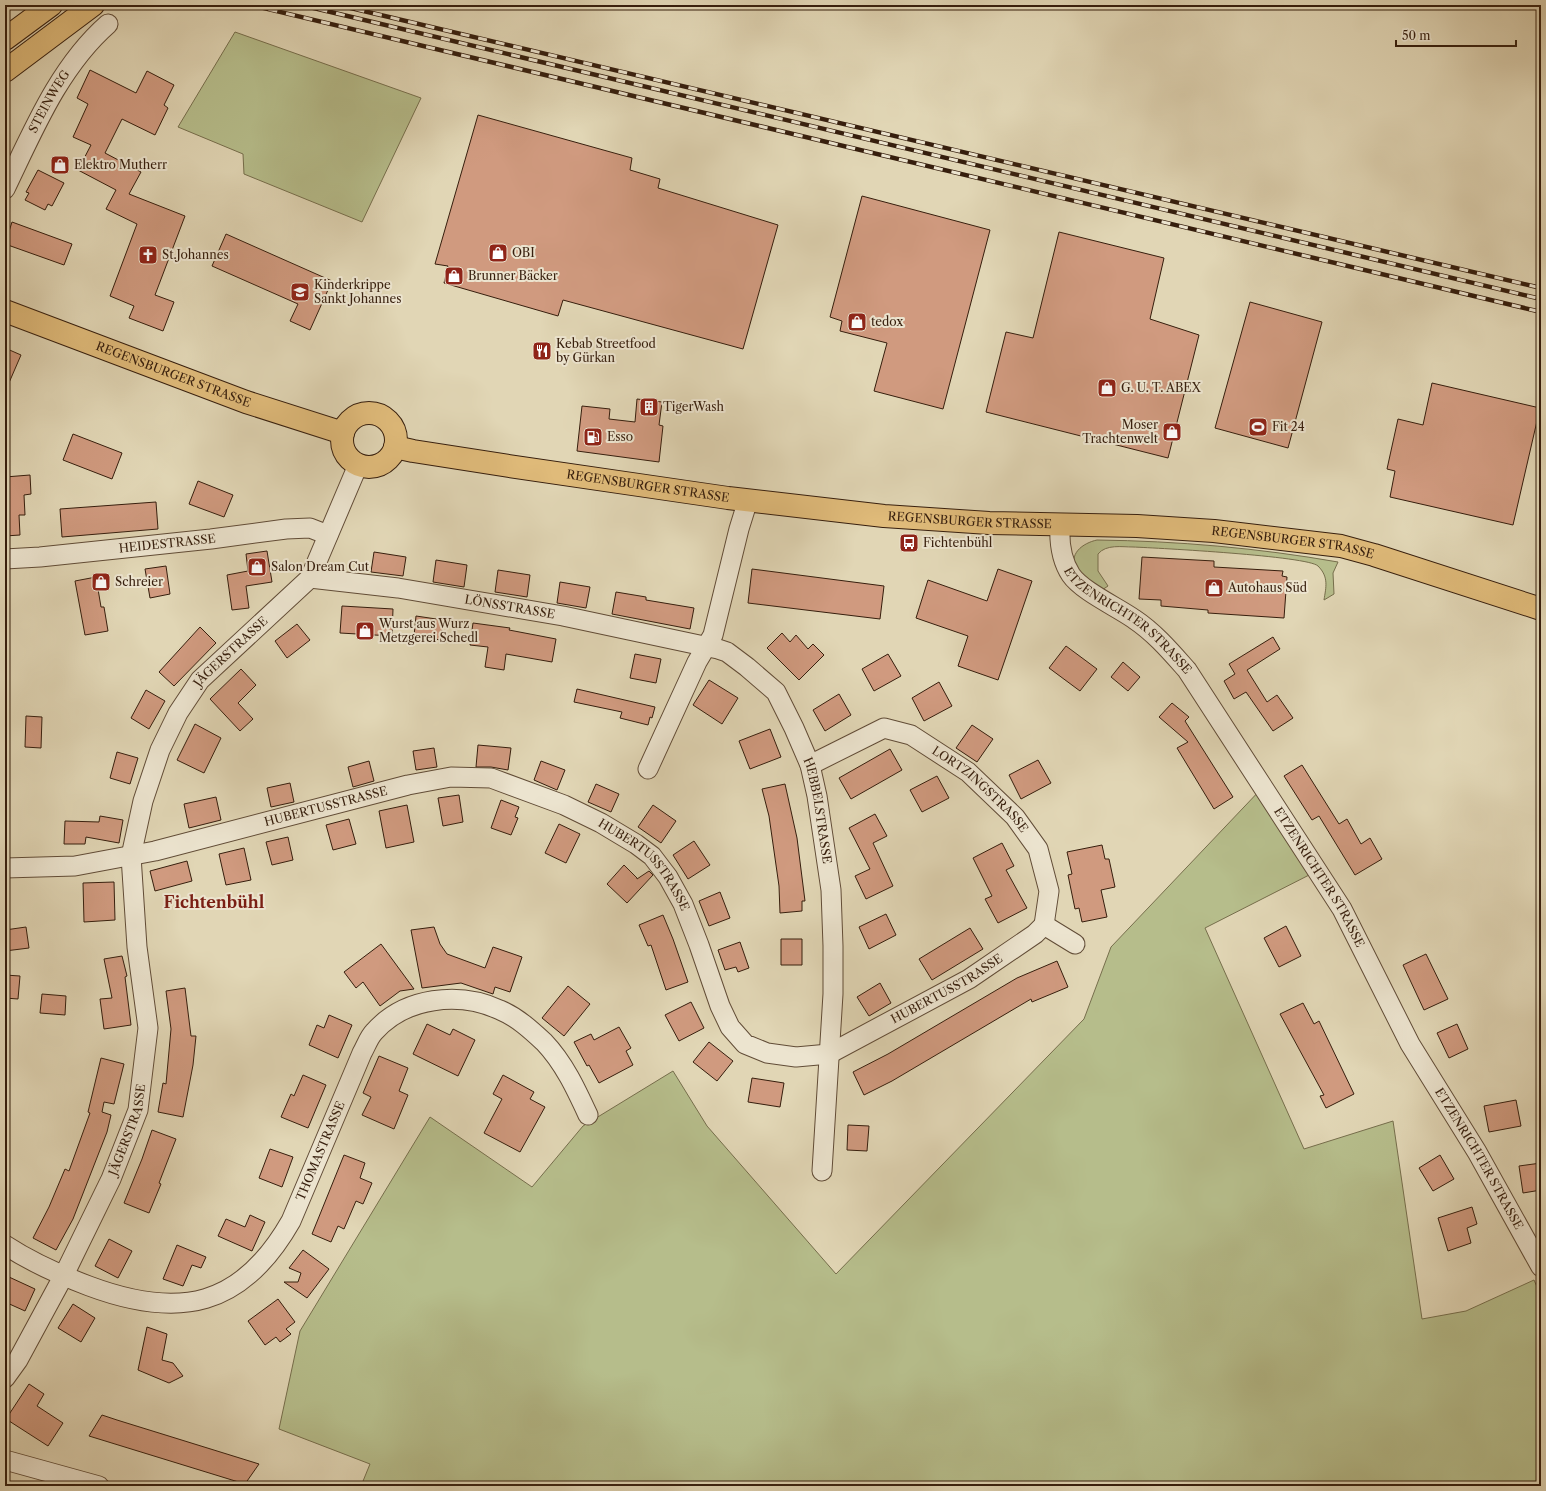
<svg xmlns="http://www.w3.org/2000/svg" width="1546" height="1491" font-family="'Libre Caslon Text',serif">
<rect width="100%" height="100%" fill="#e1d6b5"/>
<filter id="stains"><feTurbulence type="fractalNoise" baseFrequency=".005" numOctaves="4"/><feColorMatrix values="0 0 0 0 .2 0 0 0 0 .09 0 0 0 0 .02 0 0 0 .5 -.17"/></filter>
<radialGradient id="worn" r=".72"><stop offset=".6" stop-color="#630" stop-opacity="0"/><stop offset="1" stop-color="#630" stop-opacity=".3"/></radialGradient>
<path fill="#b6bd8b" stroke="#766e4c" d="M235,32L421,98L362,222L244,174L243,154L178,127Z
M1097,540C1178,541 1258,548 1338,562L1333,573L1334,594L1324,600C1326,587 1329,577 1318,566C1308,556 1158,548 1133,547C1122,547 1106,544 1098,554V571L1108,586L1102,590C1095,585 1082,578 1077,571C1067,554 1083,543 1097,540Z
M1263,787L1317,871L1205,928L1304,1149L1393,1121L1422,1319L1466,1311L1534,1280L1541,1296V1486H361L370,1464L279,1429L300,1331L430,1117L532,1187L583,1126L673,1071L707,1126L836,1274L1084,1019L1111,947Z"/>
<path fill="#d09a7f" stroke="#361e0d" d="M90,70L136,93L147,71L174,85L164,105L168,108L155,135L122,119L105,153L141,172L129,194L185,216L155,295L174,302L163,331L129,318L134,306L110,296L137,224L106,209L116,190L78,170L91,145L73,137L88,104L77,98Z
M478,115L632,158L630,170L660,179L658,188L778,225L743,349L563,300L558,316L444,283L448,266L435,264Z
M38,170L64,183L52,206L48,204L45,210L25,200L29,193L26,192Z
M862,196L990,230L943,409L874,391L887,343L840,331L842,321L830,317Z
M12,222L72,244L64,265L5,244Z
M1059,232L1164,258L1150,319L1199,335L1168,458L986,412L1006,332L1033,338Z
M226,234L332,281L310,330L290,321L298,304L212,266Z
M1250,302L1322,322L1288,448L1215,428Z
M5,348L21,355L5,392Z
M1432,383L1540,408L1513,525L1390,497L1395,471L1387,469L1398,419L1423,425Z
M637,399L662,402L659,425L663,426L659,462L577,451L582,406L610,409L609,419L635,422Z
M73,434L122,453L112,479L63,460Z
M30,475L31,494L24,495L25,515H19L20,535L5,536V477Z
M198,481L233,495L224,517L189,504Z
M156,502L158,529L62,537L60,509Z
M267,551L272,582L246,586L249,608L232,610L227,575L248,571L246,554Z
M374,552L406,557L403,576L371,572Z
M1142,557L1214,561V567L1283,571L1282,576L1287,577L1284,618L1208,613V610L1161,606V600L1139,599Z
M436,560L467,565L464,587L433,582Z
M166,566L170,594L150,598L145,569Z
M752,569L884,586L880,619L748,603Z
M998,569L1032,581L998,680L958,666L968,636L916,618L928,580L987,601Z
M498,570L530,575L527,597L495,592Z
M96,577L101,607H104L108,631L85,635L75,581Z
M560,582L590,587L586,608L557,603Z
M616,592L646,597V600L694,608L690,629L612,614Z
M342,606L393,609L392,636L340,633Z
M416,616L443,620L441,640L414,636Z
M473,623L510,628L509,630L556,639L552,662L506,654L504,670L485,667L488,647L470,645Z
M297,624L310,640L287,658L275,641Z
M200,627L216,643L174,686L159,672Z
M782,633L790,642L796,635L808,649L813,644L824,655L799,680L767,648Z
M1273,637L1280,649L1247,670L1267,702L1277,695L1293,718L1273,731L1246,692L1234,699L1224,681L1235,674L1229,664Z
M1066,646L1097,669L1080,691L1049,668Z
M635,654L661,659L656,683L630,678Z
M888,654L901,676L874,691L862,669Z
M1123,662L1140,677L1128,691L1111,677Z
M241,669L256,685L238,703L253,719L240,731L210,699Z
M709,680L738,698L722,724L693,705Z
M939,682L952,706L924,721L912,698Z
M577,689L655,707L652,718L650,717L648,725L620,718L622,712L574,702Z
M146,690L165,701L149,729L131,718Z
M839,694L851,715L825,731L813,710Z
M1172,703L1189,717L1185,721L1233,797L1214,809L1177,748L1188,742L1159,717Z
M26,716L42,717L41,748L25,747Z
M195,724L221,738L204,773L177,760Z
M972,725L993,739L977,762L956,748Z
M770,729L781,757L750,769L739,741Z
M478,745L511,748L508,770L491,767H476Z
M434,748L437,767L416,770L413,751Z
M890,749L902,770L851,799L839,778Z
M117,752L138,758L130,784L110,778Z
M1038,760L1051,783L1021,799L1009,775Z
M369,761L374,781L353,787L348,767Z
M541,761L565,770L557,790L534,780Z
M1302,765L1339,824L1347,819L1361,844L1370,838L1382,859L1355,875L1319,816L1312,820L1284,776Z
M937,776L949,798L922,812L910,790Z
M290,783L294,802L271,807L267,788Z
M596,784L619,794L611,812L588,802Z
M785,784L797,838L805,901H802V911L780,913L779,886L769,816L762,789Z
M459,795L463,822L443,826L438,798Z
M216,797L221,820L189,828L184,804Z
M501,800L519,807L515,817L518,818L511,835L491,828Z
M407,805L414,842L386,848L379,811Z
M653,805L676,821L661,843L638,827Z
M875,814L887,836L873,843L893,886L866,899L855,876L870,869L849,828Z
M100,816L123,820L119,843L86,837L85,844H64L65,821L99,822Z
M349,819L356,844L333,850L326,825Z
M559,824L580,834L566,863L545,853Z
M288,837L293,860L272,865L266,842Z
M694,841L710,865L688,879L673,855Z
M1002,843L1014,866L1006,870L1027,908L998,923L985,899L992,896L973,858Z
M1102,845L1105,859H1109L1115,887L1101,890L1107,917L1082,922L1079,908L1075,909L1068,875L1072,874L1067,852Z
M244,848L251,880L226,885L219,854Z
M187,861L192,881L155,891L150,871Z
M624,865L637,878V879L649,871L653,875L627,903L607,884Z
M114,882L115,920L84,922L83,883Z
M720,892L730,918L709,926L699,901Z
M886,914L896,935L869,949L859,927Z
M663,915L673,939L688,982L666,990L651,945L648,946L639,925Z
M1286,926L1301,956L1279,967L1264,938Z
M26,927L29,948L5,951V930Z
M434,927L440,944L447,954L485,968L493,947L522,957L510,992L495,987L493,994L461,983L422,988L411,930Z
M970,928L983,949L932,980L919,959Z
M781,939H802V965H781Z
M740,942L749,968L738,972L736,967L725,970L718,950Z
M381,944L414,989L400,991L380,1006L363,982L356,988L344,972Z
M1426,954L1448,999L1424,1010L1403,965Z
M122,956L127,976L125,977L131,1025L104,1029L100,999L112,998L104,959Z
M1057,961L1068,987L1032,1002L1031,999L892,1081L864,1095L853,1072L888,1054L1017,978Z
M5,975L20,976L18,999L5,998Z
M880,983L891,1003L869,1016L857,997Z
M568,986L590,1004L564,1036L542,1018Z
M185,988L191,1036H196L193,1065L183,1117L158,1112L163,1083L166,1084L171,1029L166,991Z
M42,994L66,996L65,1015L40,1013Z
M691,1002L704,1028L679,1041L665,1015Z
M1303,1003L1314,1024L1319,1021L1354,1094L1326,1108L1320,1096L1324,1095L1280,1014Z
M329,1015L352,1025L338,1058L309,1045L317,1025L324,1028Z
M427,1024L450,1035L453,1029L475,1040L458,1076L413,1054Z
M1457,1024L1468,1049L1449,1058L1437,1033Z
M619,1027L631,1048L626,1051L633,1065L599,1083L589,1065L587,1066L574,1042L591,1034L594,1040Z
M709,1042L733,1061L717,1081L693,1062Z
M379,1056L408,1068L399,1091L408,1095L394,1129L362,1115L371,1097L363,1093Z
M101,1058L124,1064L114,1104L104,1102L102,1112L111,1115L107,1132L73,1219L56,1250L33,1238L49,1207L65,1169L69,1171L90,1113L88,1112Z
M303,1075L326,1085L308,1128L281,1117L291,1094L294,1096Z
M503,1075L534,1092L530,1099L545,1107L520,1152L484,1133L502,1099L493,1094Z
M752,1078L784,1083L780,1107L748,1102Z
M1516,1100L1521,1126L1489,1132L1484,1106Z
M848,1125L869,1126L867,1151L847,1150Z
M152,1130L176,1139L159,1183L161,1184L149,1213L124,1203L142,1159Z
M270,1149L293,1157L282,1187L259,1178Z
M344,1155L365,1163L360,1178L372,1183L363,1204L356,1201L344,1229L338,1226L331,1242L312,1234Z
M1440,1155L1454,1179L1433,1191L1419,1168Z
M1541,1163V1190L1523,1193L1519,1166Z
M1472,1207L1477,1224L1467,1228L1471,1243L1448,1251L1438,1218Z
M250,1215L265,1222L252,1251L218,1236L226,1219L245,1227Z
M109,1239L132,1251L118,1278L95,1266Z
M177,1245L206,1257L201,1268L192,1265L183,1286L163,1279Z
M303,1250L329,1269L307,1298L284,1282H298L301,1273L289,1268Z
M9,1277L35,1289L25,1311L5,1302V1285Z
M278,1299L295,1322L286,1329L291,1334L280,1342L276,1337L265,1345L248,1321Z
M73,1304L95,1318L81,1342L58,1328Z
M147,1327L167,1334L162,1360L173,1363L183,1376L169,1383L138,1370Z
M29,1384L44,1394L37,1406L63,1423L48,1446L6,1419Z
M102,1415L117,1420L259,1464L245,1484L89,1436Z"/>
<g fill="none" stroke-linecap="round" stroke-linejoin="round">
<defs>
<g id="minor">
<path id="s1" d="M5,189C33,131 59,67 108,24"/>
<path id="s2" d="M1060,524C1059,542 1061,560 1071,575C1082,591 1117,607 1134,619C1155,633 1171,652 1187,670L1342,909L1410,1044L1477,1152L1541,1267"/>
<path id="s3" d="M5,559L40,557L211,539L286,529L310,528L328,535"/>
<path id="s4" d="M310,578L398,588L563,616L718,649L727,652L747,667L776,692L794,728L810,765L817,796L831,890L833,946V994L822,1171"/>
<path id="s5" d="M810,765L884,728L911,735L968,772L1015,817L1038,849L1049,891L1044,925"/>
<path d="M648,769L697,662L713,635L739,529L748,500"/>
<path id="s6" d="M5,868L75,866L155,851L408,785L451,777L491,778L564,805L601,823L636,844L652,856L668,877L683,904L699,945L720,1006L730,1027L745,1044L767,1053L796,1057L829,1054L969,979L1035,934L1044,925"/>
<path d="M1044,925L1075,944"/>
<path id="s7" d="M5,1245C31,1262 60,1275 89,1286C180,1320 242,1307 291,1221L362,1053C366,1046 369,1037 374,1032C405,997 459,991 500,1010C517,1017 531,1030 544,1042C564,1063 576,1089 588,1115"/>
<path id="s8" d="M5,1378L18,1360L64,1275L111,1179L138,1110L148,1028L137,947L131,856L143,801L160,750L178,713L200,680L310,578L358,465"/>
<path d="M5,1460L99,1486"/>
</g>
<g id="major">
<path id="s9" d="M5,311L246,402L343,433"/>
<circle cx="369" cy="440" r="27"/>
<path id="s10" d="M395,447L413,451L509,466L728,498L884,516L989,523L1137,526L1214,531L1341,546L1374,555L1541,609"/>
</g>
<path id="highway" d="M5,39L51,5
M5,71L93,5"/>
</defs>
<use href="#minor" stroke="#614c37" stroke-width="21"/>
<use href="#major" stroke="#361e0d" stroke-width="24"/>
<use href="#highway" stroke="#361e0d" stroke-width="24"/>
<use href="#minor" stroke="#ece4cf" stroke-width="19"/>
<use href="#major" stroke="#e0bb7a" stroke-width="22"/>
<use href="#highway" stroke="#e0bb7a" stroke-width="22"/>
<defs>
<path id="rail" d="M251,5L1541,312
M301,5L1541,299
M338,5L1541,288"/>
</defs>
<use href="#rail" stroke="#361e0d" stroke-width="4.5"/>
<use href="#rail" stroke="#ece4cf" stroke-width="3" stroke-dasharray="9" stroke-linecap="butt"/>
</g>
<defs>
<symbol id="shop-square" viewBox="-11 -11 22 22"><rect x="-9" y="-9" width="18" height="18" rx="4" fill="#8f2418" stroke="#ece4cf"/><path d="M-5-2.5h2.3a2.7 3.5 0 0 1 5.4 0H5L5.5 6h-11ZM-1.5-2.5h3a1.5 2.3 0 0 0-3 0Z" fill="#fff"/></symbol>
<symbol id="church-square" viewBox="-11 -11 22 22"><rect x="-9" y="-9" width="18" height="18" rx="4" fill="#8f2418" stroke="#ece4cf"/><path d="M-1.2-6h2.4v3.5h3.3v2.4h-3.3V6h-2.4V-.1h-3.3v-2.4h3.3Z" fill="#fff"/></symbol>
<symbol id="school-square" viewBox="-11 -11 22 22"><rect x="-9" y="-9" width="18" height="18" rx="4" fill="#8f2418" stroke="#ece4cf"/><path d="M0-5L7-2L0 1L-7-2ZM-4 1L0 2.5L4 1V4Q0 6-4 4Z" fill="#fff"/></symbol>
<symbol id="restaurant-square" viewBox="-11 -11 22 22"><rect x="-9" y="-9" width="18" height="18" rx="4" fill="#8f2418" stroke="#ece4cf"/><path d="M-5-6h1v4h1v-4h1v4h1v-4h1v5L-1.5 .5V6h-2V.5L-5-1ZM5-6V6H3V1.5H1.5Q1.5-4 5-6Z" fill="#fff"/></symbol>
<symbol id="building-square" viewBox="-11 -11 22 22"><rect x="-9" y="-9" width="18" height="18" rx="4" fill="#8f2418" stroke="#ece4cf"/><path d="M-4-6H4V6H1V3H-1V6H-4ZM-2.5-4.3h1.7v1.8h-1.7ZM.8-4.3h1.7v1.8H.8ZM-2.5-1h1.7V.8h-1.7ZM.8-1h1.7V.8H.8Z" fill="#fff"/></symbol>
<symbol id="stadium-square" viewBox="-11 -11 22 22"><rect x="-9" y="-9" width="18" height="18" rx="4" fill="#8f2418" stroke="#ece4cf"/><path d="M0-5a6.5 5 0 1 0 0 10a6.5 5 0 1 0 0-10ZM-3.5-1.8h7v3.6h-7Z" fill="#fff"/></symbol>
<symbol id="fuel-square" viewBox="-11 -11 22 22"><rect x="-9" y="-9" width="18" height="18" rx="4" fill="#8f2418" stroke="#ece4cf"/><path d="M-5.5-6h7V0h2V4h1.3V-2.5L3-4.5l.8-.8L6-3V5H2.5V1h-1V6h-7ZM-4.2-4.7v3.2H.2V-4.7Z" fill="#fff"/></symbol>
<symbol id="bus-square" viewBox="-11 -11 22 22"><rect x="-9" y="-9" width="18" height="18" rx="4" fill="#8f2418" stroke="#ece4cf"/><path d="M-5-6H5V4H4V6H2V4H-2V6H-4V4H-5ZM-3.5-4V0h7V-4ZM-3.5 1.2v1.5H-2V1.2ZM2 1.2v1.5H3.5V1.2Z" fill="#fff"/></symbol>
</defs>
<g fill-rule="evenodd">
<use href="#shop-square" x="49" y="154" width="22" height="22"/>
<use href="#shop-square" x="487" y="242" width="22" height="22"/>
<use href="#church-square" x="137" y="244" width="22" height="22"/>
<use href="#shop-square" x="443" y="265" width="22" height="22"/>
<use href="#school-square" x="289" y="281" width="22" height="22"/>
<use href="#shop-square" x="846" y="311" width="22" height="22"/>
<use href="#restaurant-square" x="531" y="340" width="22" height="22"/>
<use href="#shop-square" x="1096" y="377" width="22" height="22"/>
<use href="#building-square" x="638" y="396" width="22" height="22"/>
<use href="#stadium-square" x="1247" y="416" width="22" height="22"/>
<use href="#shop-square" x="1161" y="421" width="22" height="22"/>
<use href="#fuel-square" x="582" y="426" width="22" height="22"/>
<use href="#bus-square" x="898" y="532" width="22" height="22"/>
<use href="#shop-square" x="246" y="556" width="22" height="22"/>
<use href="#shop-square" x="90" y="571" width="22" height="22"/>
<use href="#shop-square" x="1203" y="577" width="22" height="22"/>
<use href="#shop-square" x="354" y="620" width="22" height="22"/>
</g>
<g text-anchor="middle" stroke-width="4" stroke-linejoin="round" paint-order="stroke">
<g font-size="12" fill="#361e0d" stroke="#ece4cf">
<text dy="4" stroke="none"><textPath href="#s1" startOffset="98">STEINWEG</textPath></text>
<text dy="4" stroke="none"><textPath href="#s9" startOffset="180">REGENSBURGER STRASSE</textPath></text>
<text dy="4" stroke="none"><textPath href="#s10" startOffset="256">REGENSBURGER STRASSE</textPath></text>
<text dy="4" stroke="none"><textPath href="#s10" startOffset="580">REGENSBURGER STRASSE</textPath></text>
<text dy="4" stroke="none"><textPath href="#s3" startOffset="163">HEIDESTRASSE</textPath></text>
<text dy="4" stroke="none"><textPath href="#s10" startOffset="904">REGENSBURGER STRASSE</textPath></text>
<text dy="4" stroke="none"><textPath href="#s4" startOffset="202">LÖNSSTRASSE</textPath></text>
<text dy="4" stroke="none"><textPath href="#s2" startOffset="126">ETZENRICHTER STRASSE</textPath></text>
<text dy="4" stroke="none"><textPath href="#s8" startOffset="788">JÄGERSTRASSE</textPath></text>
<text dy="4" stroke="none"><textPath href="#s5" startOffset="199">LORTZINGSTRASSE</textPath></text>
<text dy="4" stroke="none"><textPath href="#s6" startOffset="328">HUBERTUSSTRASSE</textPath></text>
<text dy="4" stroke="none"><textPath href="#s4" startOffset="614">HEBBELSTRASSE</textPath></text>
<text dy="4" stroke="none"><textPath href="#s6" startOffset="677">HUBERTUSSTRASSE</textPath></text>
<text dy="4" stroke="none"><textPath href="#s2" startOffset="450">ETZENRICHTER STRASSE</textPath></text>
<text dy="4" stroke="none"><textPath href="#s6" startOffset="1109">HUBERTUSSTRASSE</textPath></text>
<text dy="4" stroke="none"><textPath href="#s8" startOffset="278">JÄGERSTRASSE</textPath></text>
<text dy="4" stroke="none"><textPath href="#s7" startOffset="407">THOMASTRASSE</textPath></text>
<text dy="4" stroke="none"><textPath href="#s2" startOffset="774">ETZENRICHTER STRASSE</textPath></text>
</g>
<g font-size="12" fill="#361e0d" stroke="#ece4cf" text-anchor="start">
<text x="74" y="169">Elektro Mutherr</text>
<text x="512" y="257">OBI</text>
<text x="162" y="259">St.Johannes</text>
<text x="468" y="280">Brunner Bäcker</text>
<text x="314" y="289">Kinderkrippe<tspan x="314" dy="14">Sankt Johannes</tspan></text>
<text x="871" y="326">tedox</text>
<text x="556" y="348">Kebab Streetfood<tspan x="556" dy="14">by Gürkan</tspan></text>
<text x="1121" y="392">G. U. T. ABEX</text>
<text x="663" y="411">TigerWash</text>
<text x="1158" y="429" text-anchor="end">Moser<tspan x="1158" dy="14">Trachtenwelt</tspan></text>
<text x="1272" y="431">Fit 24</text>
<text x="607" y="441">Esso</text>
<text x="923" y="547">Fichtenbühl</text>
<text x="271" y="571">Salon Dream Cut</text>
<text x="115" y="586">Schreier</text>
<text x="1228" y="592">Autohaus Süd</text>
<text x="379" y="628">Wurst aus Wurz<tspan x="379" dy="14">Metzgerei Schedl</tspan></text>
</g>
<g font-size="16" font-weight="bold" fill="#7a1f14" stroke="#ece4cf">
<text x="214" y="908">Fichtenbühl</text>
</g>
</g>
<rect width="1546" height="1491" fill="none" stroke="#e1d6b5" stroke-width="20"/>
<rect x="6" y="6" width="1534" height="1479" fill="none" stroke="#361e0d" stroke-width="2"/>
<rect x="10" y="10" width="1526" height="1471" fill="none" stroke="#361e0d"/>
<path d="M1396 40v6h120v-6" fill="none" stroke="#361e0d" stroke-width="2"/>
<text x="1402" y="40" font-size="12" fill="#361e0d" stroke="#ece4cf" stroke-width="3" paint-order="stroke">50 m</text>
<rect width="100%" height="100%" filter="url(#stains)"/>
<rect width="100%" height="100%" fill="url(#worn)"/>
</svg>
